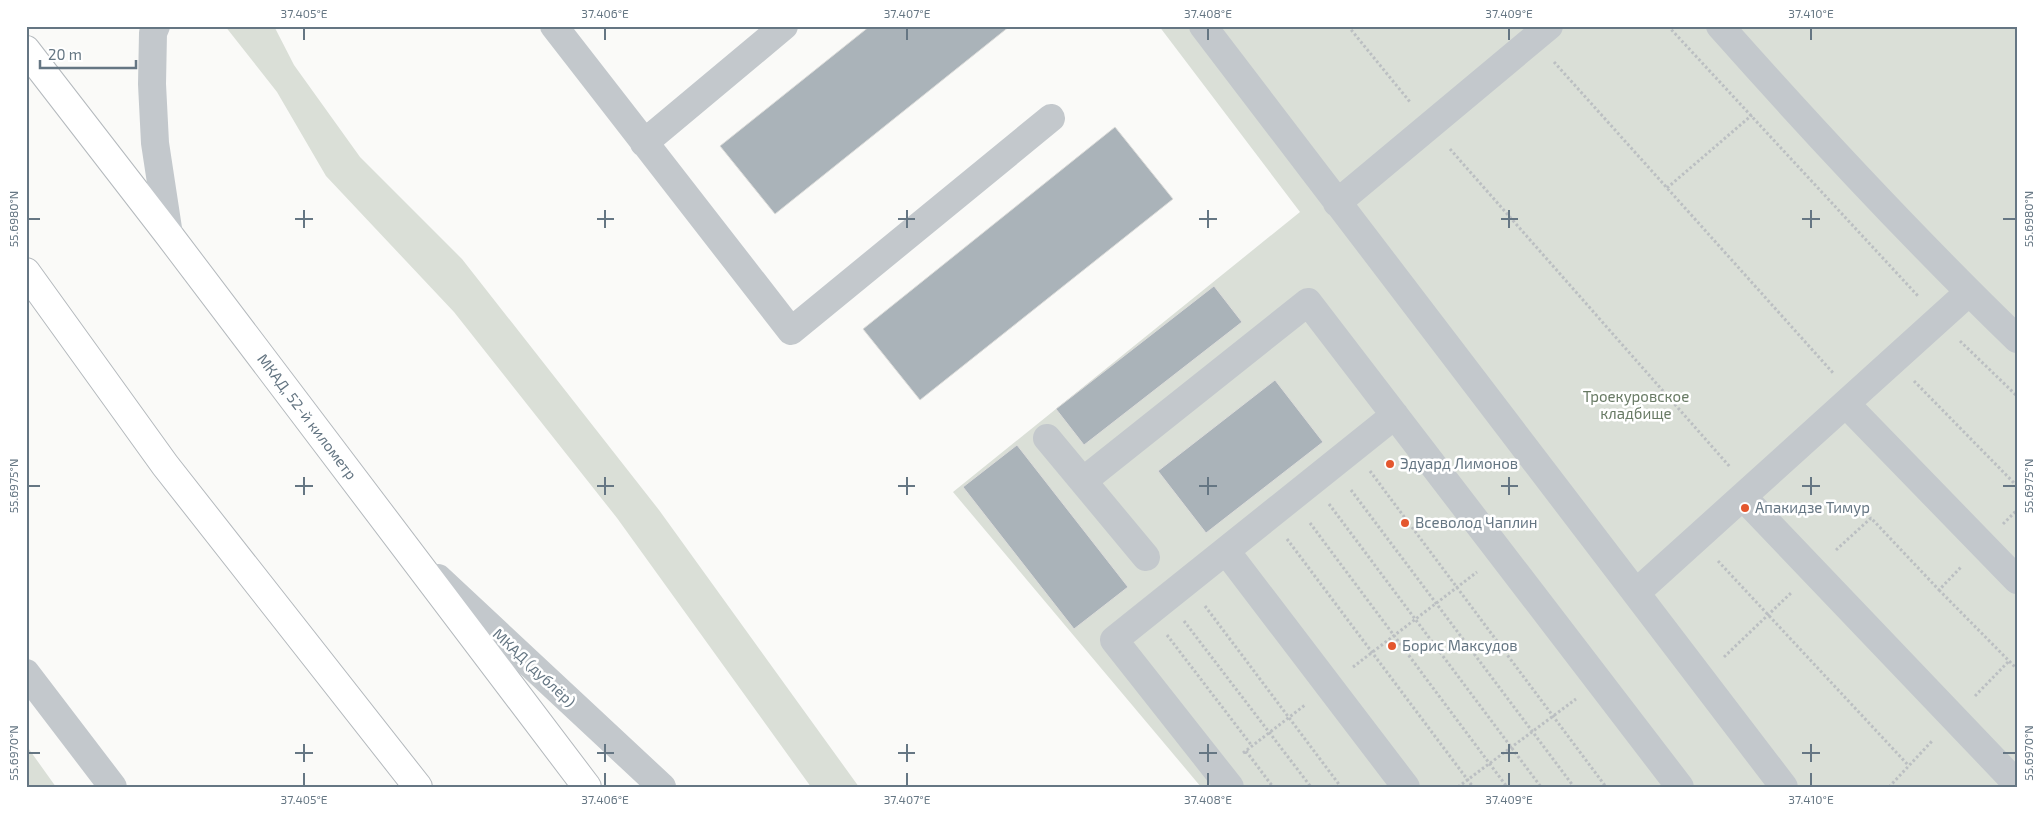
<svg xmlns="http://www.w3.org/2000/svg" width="2043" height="813" font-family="'Exo 2',sans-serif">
<rect width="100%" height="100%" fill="#fafaf8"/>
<path fill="#dadfd7" d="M225,26H274L294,65L360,157L462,259L659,510L859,787H811L617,518L454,312L326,176L277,92Z
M1159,26H2017V787H1201L953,492L1300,212Z
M26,745L56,787H26Z"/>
<path fill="#aab3b9" stroke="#dcdcda" d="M870,26H1010L775,214L720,146Z
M1115,127L1173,199L920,400L863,329Z
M1214,286L1242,322L1084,445L1056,409Z
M1275,380L1323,442L1206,533L1158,471Z
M1017,445L1128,587L1074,629L963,487Z"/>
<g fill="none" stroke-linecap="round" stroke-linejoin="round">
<defs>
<g id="highway">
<path id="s1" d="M26,50L169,235L587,787"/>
<path d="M26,272L165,465L418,787"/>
</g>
</defs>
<use href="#highway" stroke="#b4b9bd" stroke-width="30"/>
<path stroke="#bbbfc2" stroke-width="3" stroke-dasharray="2.5 2.5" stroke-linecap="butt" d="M1348,26L1410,102
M1668,26L1918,296
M1554,62L1834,374
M1450,149L1730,467
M1667,188L1752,115
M1960,341L2017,396
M1914,381L2017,486
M1370,471L1606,787
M1351,490L1574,787
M1329,504L1541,787
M1310,523L1507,787
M2003,524L2017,510
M1287,539L1473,787
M1836,550L1871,518L1939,590L1962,566
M1718,561L1909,766
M1939,590L2017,669
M1205,606L1341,787
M1184,621L1311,787
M1167,635L1252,746
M1724,657L1792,592
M1353,667L1477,572
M1975,696L2009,661
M1246,751L1273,787
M1243,753L1305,705
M1458,787L1576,699
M1889,787L1933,740"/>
<path stroke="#c3c8cc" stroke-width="28" d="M156,26L153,33L152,84L155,143L169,235
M554,26L791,331L1051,118
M1203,26L1784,787
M1720,26C1815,133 1914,239 2017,339
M644,143L784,26
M1337,203L1549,26
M1846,404L2017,580
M1047,438L1146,557
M1083,481L1308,302L1680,787
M1743,497L2017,784
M1226,551L1406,787
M438,578L662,787
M1637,592L1969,292
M26,673L113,787
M1230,787L1114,640L1395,415"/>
<use href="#highway" stroke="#fff" stroke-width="28"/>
</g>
<path fill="none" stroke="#657683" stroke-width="2" d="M304,28V40M605,28V40M907,28V40M1208,28V40M1509,28V40M1811,28V40M304,210V228M605,210V228M907,210V228M1208,210V228M1509,210V228M1811,210V228M28,219H40M295,219H313M597,219H614M898,219H915M1199,219H1217M1501,219H1518M1802,219H1820M2003,219H2016M304,477V495M605,477V495M907,477V495M1208,477V495M1509,477V495M1811,477V495M28,486H40M295,486H313M597,486H614M898,486H915M1199,486H1217M1501,486H1518M1802,486H1820M2003,486H2016M304,744V762M605,744V762M907,744V762M1208,744V762M1509,744V762M1811,744V762M28,753H40M295,753H313M597,753H614M898,753H915M1199,753H1217M1501,753H1518M1802,753H1820M2003,753H2016M304,773V786M605,773V786M907,773V786M1208,773V786M1509,773V786M1811,773V786"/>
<g fill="#e4572e" stroke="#fff" stroke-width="2">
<circle cx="1390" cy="464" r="5"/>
<circle cx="1745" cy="508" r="5"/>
<circle cx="1405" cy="523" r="5"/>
<circle cx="1392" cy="646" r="5"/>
</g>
<g text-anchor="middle" stroke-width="5" stroke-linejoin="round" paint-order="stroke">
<g font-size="15" fill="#687a64" stroke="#fff">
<text x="1636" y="402">Троекуровское<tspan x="1636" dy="17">кладбище</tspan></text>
</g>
<g font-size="15" fill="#657683" stroke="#fff">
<text dy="5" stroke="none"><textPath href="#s1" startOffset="462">МКАД, 52-й километр</textPath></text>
<text transform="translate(534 668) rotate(43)" y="5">МКАД (дублёр)</text>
</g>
<g font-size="15" fill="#657683" stroke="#fff" text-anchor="start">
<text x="1400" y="469">Эдуард Лимонов</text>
<text x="1755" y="513">Апакидзе Тимур</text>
<text x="1415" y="528">Всеволод Чаплин</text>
<text x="1402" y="651">Борис Максудов</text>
</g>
</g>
<rect width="2043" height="813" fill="none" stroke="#ffffff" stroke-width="55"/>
<path d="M40 60v8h96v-8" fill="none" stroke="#657683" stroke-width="2.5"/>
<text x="48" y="60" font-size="15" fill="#657683" stroke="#ffffff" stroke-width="4" paint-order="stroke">20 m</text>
<rect x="28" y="28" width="1988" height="758" fill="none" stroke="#657683" stroke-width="2"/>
<g font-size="12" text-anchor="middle" fill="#657683">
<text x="304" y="18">37.405°E</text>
<text x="605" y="18">37.406°E</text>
<text x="907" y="18">37.407°E</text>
<text x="1208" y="18">37.408°E</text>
<text x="1509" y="18">37.409°E</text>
<text x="1811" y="18">37.410°E</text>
<text transform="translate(14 219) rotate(-90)" y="4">55.6980°N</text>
<text transform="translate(2029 219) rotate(-90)" y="4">55.6980°N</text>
<text transform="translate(14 486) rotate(-90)" y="4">55.6975°N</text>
<text transform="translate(2029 486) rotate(-90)" y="4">55.6975°N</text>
<text transform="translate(14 753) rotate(-90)" y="4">55.6970°N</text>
<text transform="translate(2029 753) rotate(-90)" y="4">55.6970°N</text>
<text x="304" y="804">37.405°E</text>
<text x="605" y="804">37.406°E</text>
<text x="907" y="804">37.407°E</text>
<text x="1208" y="804">37.408°E</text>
<text x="1509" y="804">37.409°E</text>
<text x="1811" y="804">37.410°E</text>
</g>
</svg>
